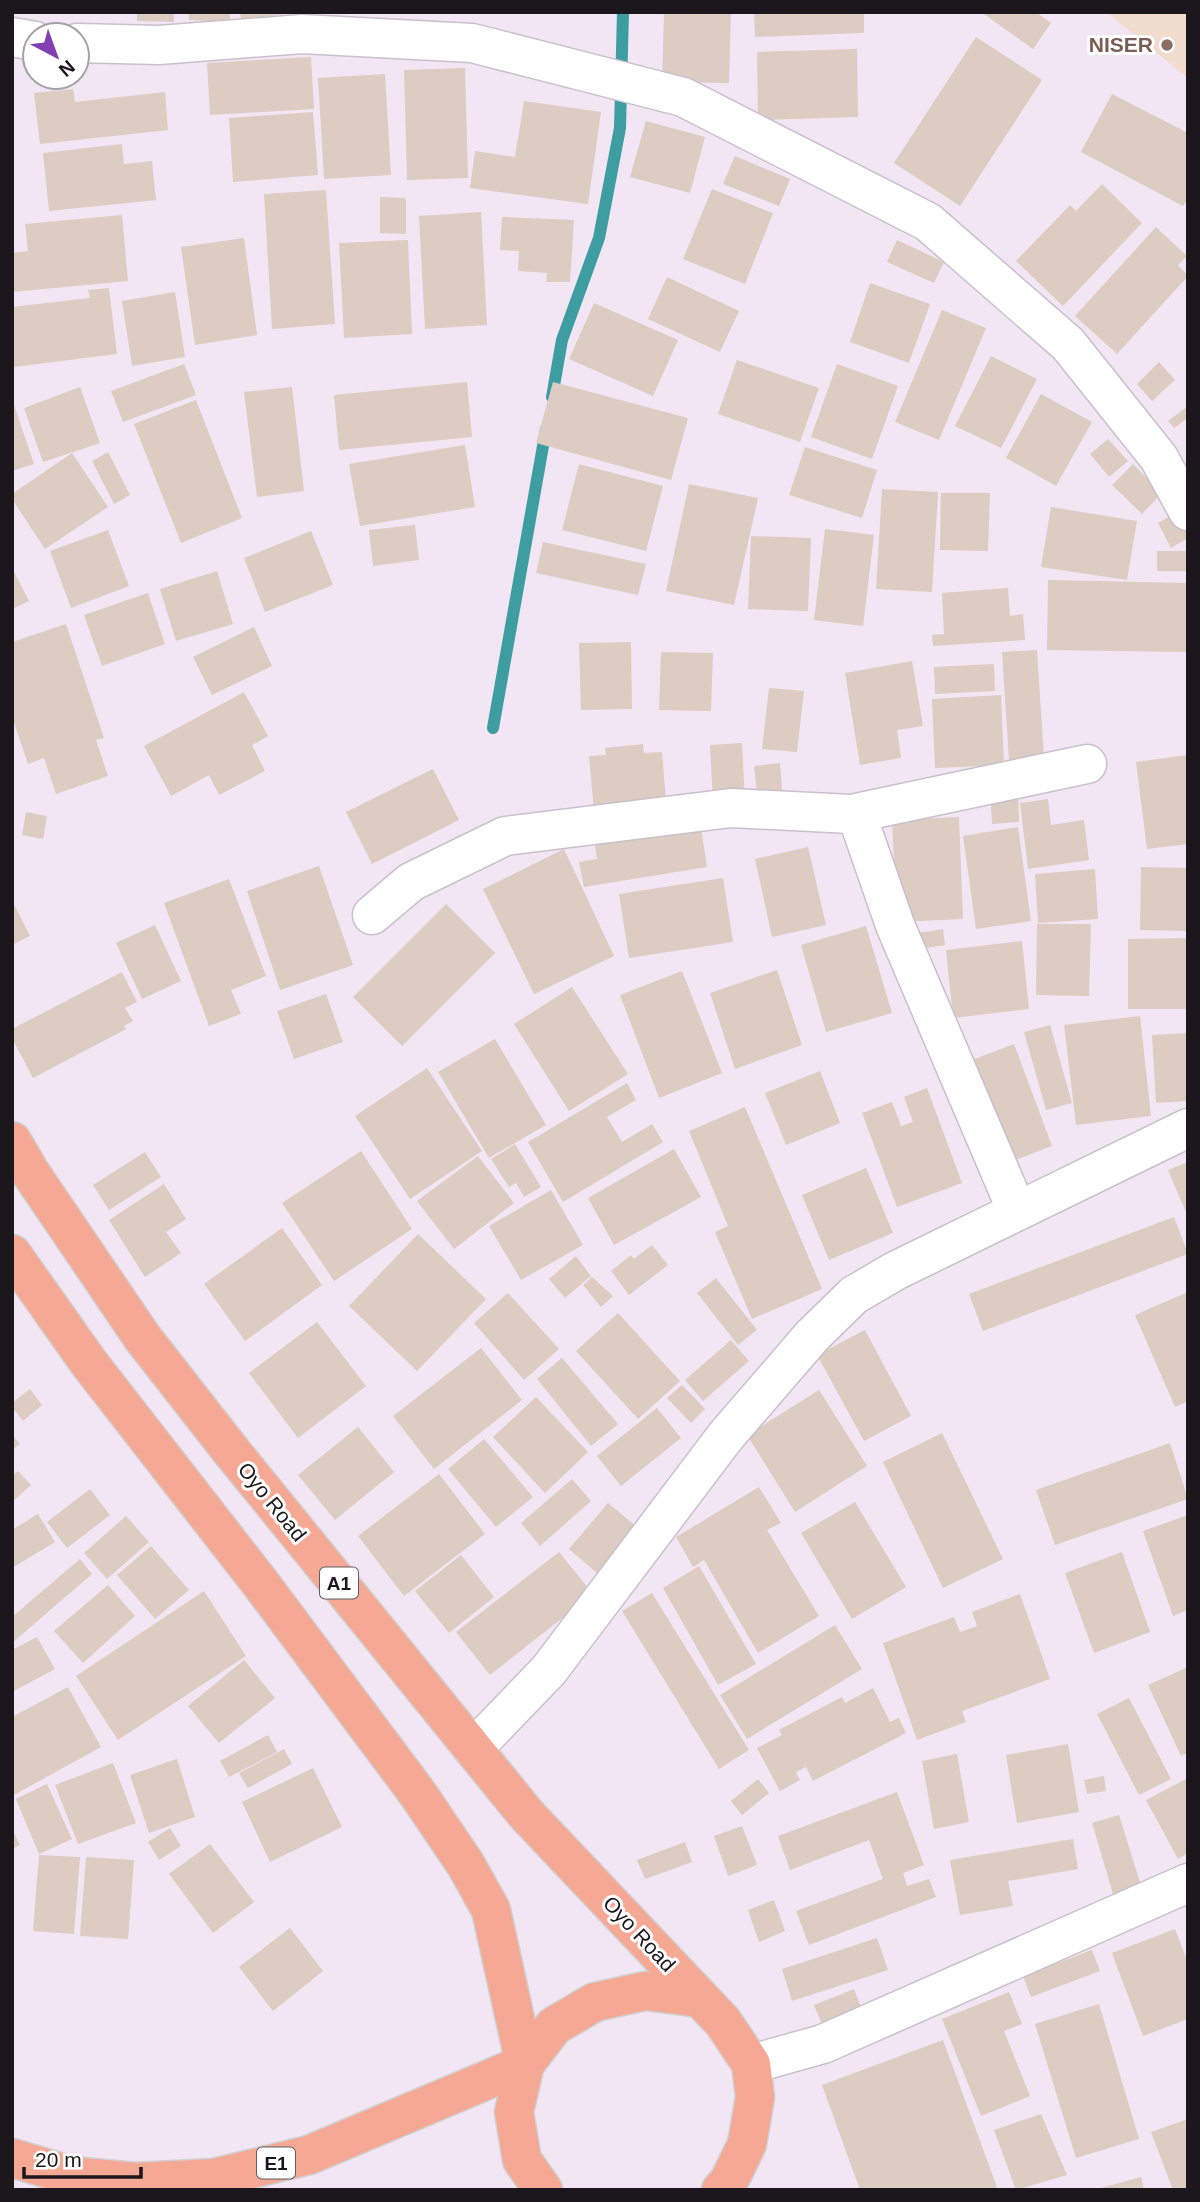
<svg xmlns="http://www.w3.org/2000/svg" width="1200" height="2202" font-family="Arial,sans-serif">
<rect width="100%" height="100%" fill="#f2e6f5"/>
<path fill="#f1dcce" d="M1106,12H1188V78Z"/>
<g fill="none" stroke-linecap="round" stroke-linejoin="round">
<path stroke="#3e9da1" stroke-width="12" d="M552,397L562,340L599,238L620,128L623,12
M493,728L546,429"/>
</g>
<path fill="#dcccc1" d="M137,12H174V22L137,21Z
M189,12H230V22L189,20Z
M240,12H285V14L241,20Z
M664,12H731L729,83L662,82Z
M754,12H864V33L755,37Z
M981,12H1036L1051,23L1033,49Z
M976,37L1042,80L960,206L894,163Z
M857,49L858,117L758,120L757,52Z
M311,57L314,109L210,115L207,63Z
M465,68L468,178L407,180L404,70Z
M385,74L391,175L324,179L318,78Z
M73,89L75,102L165,92L168,130L40,144L34,93Z
M1112,94L1188,133V198L1183,206L1081,152Z
M524,101L601,112L588,204L470,188L475,151L515,157Z
M313,112L318,175L233,182L229,118Z
M646,121L705,137L690,193L630,177Z
M122,144L124,164L152,161L156,200L49,211L43,153Z
M735,156L790,179L779,206L723,184Z
M1102,184L1142,223L1063,306L1016,261L1070,205L1076,211Z
M712,189L773,213L745,284L683,259Z
M326,190L335,324L272,329L264,194Z
M380,197L406,198V234L380,233Z
M481,212L487,325L425,329L419,216Z
M122,215L128,281L12,292V253L28,251L25,224Z
M502,217L574,220L570,282H546L547,273L518,271L519,251L500,250Z
M1156,227L1187,256L1178,265L1188,276L1117,354L1075,316Z
M244,238L257,335L195,345L181,247Z
M408,240L412,334L344,338L339,243Z
M897,240L944,262L934,283L887,262Z
M667,277L739,311L720,352L648,319Z
M870,283L930,304L909,363L850,342Z
M109,288L117,354L14,367L12,307L90,298L88,290Z
M175,292L185,357L132,366L122,301Z
M594,303L678,340L653,396L569,359Z
M942,310L986,328L939,440L895,422Z
M991,356L1037,379L1001,448L955,426Z
M737,360L819,388L800,442L718,414Z
M1159,362L1175,380L1152,401L1137,384Z
M184,364L196,395L123,422L111,391Z
M837,364L898,386L872,459L811,437Z
M467,382L472,437L339,450L334,395Z
M553,382L688,418L671,480L536,443Z
M80,387L100,443L43,462L24,408Z
M292,387L304,491L257,497L244,392Z
M1041,394L1092,422L1056,486L1006,458Z
M12,399L34,464L12,471Z
M196,400L242,518L181,543L134,424Z
M1188,406V418L1174,428L1168,421Z
M1108,439L1128,461L1109,477L1090,454Z
M465,445L475,507L360,526L349,464Z
M805,447L877,470L862,518L789,495Z
M108,452L130,495L114,504L92,461Z
M72,453L108,507L45,549L12,499V494Z
M579,464L663,486L646,551L562,530Z
M1133,464L1162,493L1142,514L1112,485Z
M689,484L758,498L734,605L666,591Z
M882,489L938,492L932,592L876,589Z
M941,493H990L988,551L940,550Z
M1051,507L1137,521L1127,580L1041,567Z
M1177,512L1188,531V538L1171,548L1158,523Z
M415,525L419,560L373,566L369,530Z
M825,529L874,535L863,626L814,620Z
M108,530L129,586L71,608L50,551Z
M311,531L333,585L265,612L244,558Z
M751,536L811,538L808,611L748,609Z
M543,542L646,564L638,595L536,573Z
M1157,551H1188V571H1157Z
M12,568L29,601L12,609Z
M217,571L233,624L176,641L160,589Z
M1048,580L1188,583V652L1047,650Z
M1008,588L1010,616L1023,614L1025,640L933,646L932,635L944,634L942,593Z
M148,593L165,644L102,666L84,615Z
M66,624L104,738L96,740L108,776L56,794L44,758L28,764L12,717V642Z
M254,627L272,666L212,695L193,657Z
M631,642L632,709L581,710L579,643Z
M1037,650L1044,758L1009,760L1002,652Z
M661,652L713,653L711,711L659,710Z
M912,661L923,726L897,730L901,758L860,765L845,673Z
M994,664L995,691L935,694L934,667Z
M769,688L804,691L797,752L762,749Z
M244,692L268,736L252,745L265,771L219,795L209,775L171,796L144,746Z
M1001,695L1004,765L935,768L932,699Z
M742,743L745,802L713,803L710,745Z
M643,744L644,753L662,752L668,826L596,834L589,756L606,755L605,748Z
M1188,755V844L1147,849L1136,762Z
M780,763L783,800L758,802L754,766Z
M433,769L459,820L372,864L346,812Z
M1018,788L1019,822L992,824L990,789Z
M1048,799L1051,825L1084,820L1089,860L1028,869L1020,803Z
M26,812L47,816L43,839L22,835Z
M959,817L963,919L897,922L892,820Z
M1018,827L1031,921L976,929L963,836Z
M701,828L707,867L584,887L579,862L597,859L595,845Z
M808,847L826,925L772,937L755,859Z
M564,849L614,956L534,994L483,889Z
M319,866L353,965L280,990L247,891Z
M1141,867L1188,868V931L1140,930Z
M1095,869L1098,919L1038,923L1035,874Z
M723,878L733,942L629,958L619,894Z
M229,879L266,976L231,990L241,1014L209,1026L164,903Z
M12,900L30,936L12,945Z
M446,904L495,953L402,1046L353,997Z
M1037,924H1091L1089,996L1036,995Z
M155,925L181,981L142,999L116,943Z
M866,926L892,1013L826,1032L801,945Z
M943,929L945,945L914,950L912,934Z
M1188,938V1009H1128V939Z
M1022,941L1029,1009L953,1018L946,950Z
M777,970L802,1045L735,1069L710,993Z
M682,971L722,1073L659,1098L620,995Z
M122,972L137,1002L125,1008L133,1021L124,1026L126,1029L33,1078L12,1038V1029Z
M572,987L628,1074L569,1111L514,1024Z
M326,994L343,1042L294,1059L277,1011Z
M1140,1016L1151,1116L1076,1125L1064,1025Z
M1050,1025L1072,1103L1046,1110L1024,1032Z
M1188,1033V1101L1156,1103L1152,1035Z
M495,1039L546,1125L489,1158L438,1072Z
M1014,1044L1052,1146L1002,1165L964,1063Z
M427,1068L482,1151L410,1199L355,1116Z
M820,1071L840,1123L786,1145L765,1093Z
M627,1083L636,1100L607,1117L622,1142L652,1124L663,1142L563,1202L528,1142Z
M927,1088L962,1183L897,1207L862,1113L892,1102L901,1126L913,1122L904,1097Z
M745,1107L822,1289L752,1319L715,1232L728,1226L689,1131Z
M515,1144L541,1187L524,1197L516,1183L509,1187L491,1159Z
M674,1149L701,1197L614,1245L588,1198Z
M361,1151L412,1229L334,1281L282,1203Z
M145,1152L161,1177L109,1210L93,1185Z
M478,1156L514,1203L454,1249L417,1201Z
M1188,1162V1209L1185,1210L1168,1170Z
M866,1168L893,1233L829,1260L802,1195Z
M164,1184L186,1219L166,1232L181,1253L145,1277L109,1220Z
M551,1190L583,1245L521,1280L489,1226Z
M1174,1217L1188,1254L983,1331L969,1294Z
M282,1228L322,1285L245,1341L204,1284Z
M418,1234L486,1299L417,1371L349,1306Z
M652,1245L668,1265L629,1295L611,1271L631,1255L634,1259Z
M576,1256L591,1276L565,1298L549,1279Z
M592,1277L613,1296L601,1307L583,1285Z
M716,1278L757,1330L738,1345L697,1293Z
M1188,1292V1401L1175,1407L1135,1315Z
M508,1293L559,1349L524,1380L474,1323Z
M618,1313L680,1381L638,1419L576,1351Z
M317,1322L366,1386L298,1438L249,1373Z
M865,1330L911,1416L864,1441L817,1355Z
M731,1340L749,1361L703,1401L685,1380Z
M481,1348L522,1400L434,1469L393,1416Z
M562,1358L618,1424L591,1446L537,1379Z
M682,1385L705,1409L691,1423L667,1398Z
M30,1389L42,1405L23,1421L12,1407V1403Z
M819,1390L867,1466L795,1512L747,1435Z
M536,1397L588,1452L545,1493L493,1437Z
M657,1408L681,1438L621,1486L597,1456Z
M358,1427L394,1472L335,1520L298,1475Z
M942,1433L1003,1559L943,1588L883,1462Z
M12,1435L20,1444L12,1450Z
M484,1439L533,1497L496,1527L448,1469Z
M1170,1443L1188,1499L1055,1545L1036,1490Z
M18,1471L31,1485L12,1502V1476Z
M439,1474L485,1534L404,1596L358,1536Z
M572,1479L591,1501L540,1546L521,1523Z
M759,1487L781,1523L767,1530L819,1616L758,1653L704,1560L693,1567L676,1537Z
M90,1489L110,1515L67,1548L47,1522Z
M855,1502L906,1587L852,1619L801,1533Z
M608,1503L636,1526L598,1574L569,1549Z
M38,1514L55,1542L12,1568V1530Z
M1188,1515V1610L1173,1616L1143,1531Z
M126,1516L149,1542L107,1579L84,1553Z
M151,1546L189,1590L155,1619L117,1575Z
M559,1552L593,1594L490,1675L456,1632Z
M1122,1552L1150,1632L1094,1653L1065,1573Z
M461,1555L494,1597L449,1633L415,1591Z
M80,1559L92,1574L12,1643V1617Z
M699,1566L756,1664L718,1685L663,1588Z
M108,1585L135,1616L83,1663L54,1631Z
M204,1591L246,1656L118,1740L76,1676Z
M652,1593L749,1750L719,1769L622,1611Z
M1020,1594L1050,1679L962,1711L966,1722L917,1740L883,1643L954,1617L960,1632L977,1626L972,1612Z
M835,1625L862,1669L747,1739L720,1695Z
M37,1637L55,1669L12,1692V1650Z
M244,1660L275,1698L219,1743L188,1706Z
M1188,1667V1753L1181,1756L1148,1685Z
M68,1687L101,1747L12,1796V1717Z
M873,1688L890,1722L899,1718L906,1733L813,1781L806,1767L796,1772L800,1780L780,1791L757,1748L782,1735L779,1730L842,1697L845,1703Z
M1129,1698L1171,1779L1139,1795L1097,1714Z
M268,1735L277,1752L229,1777L220,1761Z
M1068,1744L1079,1812L1017,1823L1006,1755Z
M284,1749L292,1764L248,1788L239,1773Z
M957,1754L969,1822L934,1829L922,1761Z
M177,1759L195,1817L149,1833L130,1775Z
M113,1763L136,1823L78,1844L55,1785Z
M313,1768L342,1827L270,1862L242,1802Z
M1104,1776L1106,1791L1087,1794L1084,1780Z
M1188,1778V1853L1178,1859L1146,1800Z
M758,1779L769,1793L742,1815L731,1801Z
M47,1784L72,1839L39,1854L16,1799Z
M897,1792L924,1865L903,1873L907,1886L929,1879L936,1897L809,1945L796,1911L883,1879L869,1840L790,1870L778,1836Z
M1119,1815L1144,1895L1116,1904L1092,1823Z
M742,1826L757,1865L728,1876L714,1836Z
M12,1828L20,1845L12,1849Z
M170,1828L181,1846L159,1860L148,1842Z
M1073,1839L1078,1869L1008,1881L1013,1906L960,1915L950,1860Z
M685,1842L692,1862L645,1879L637,1860Z
M210,1844L254,1902L213,1933L169,1874Z
M39,1855L80,1857L74,1934L33,1931Z
M86,1857L134,1860L128,1939L80,1936Z
M774,1900L785,1931L759,1942L748,1910Z
M290,1928L323,1971L273,2011L239,1967Z
M1175,1929L1188,1963V2019L1143,2036L1112,1953Z
M877,1938L888,1970L792,2001L782,1969Z
M1092,1950L1100,1971L1031,1997L1023,1976Z
M854,1989L863,2013L824,2029L814,2005Z
M1009,1992L1022,2024L1004,2031L1030,2096L981,2116L942,2019Z
M1099,2004L1139,2139L1076,2158L1035,2024Z
M943,2040L998,2190H860L822,2085Z
M1041,2114L1067,2175L1016,2190L994,2130Z
M1188,2119V2190H1173L1151,2132Z
M1141,2177L1144,2190H1097V2189Z"/>
<g fill="none" stroke-linecap="round" stroke-linejoin="round">
<defs>
<path id="minor" d="M12,37L35,41
M77,43L159,45L302,34L472,43L683,97L928,222L1068,344L1159,458L1188,511
M851,814L860,824L895,925L1017,1211
M372,915L411,882L505,836L731,808L851,814L1087,764
M473,1749L549,1670L725,1437L812,1336L854,1295L895,1271L1188,1128
M751,2064L823,2044L1188,1883"/>
<path id="highway" d="M12,1141L30,1172L142,1337L228,1447L526,1814L723,2022L751,2064L755,2097L747,2144L729,2181L721,2190
M12,1254L89,1363L261,1584L418,1794L466,1865L491,1910L525,2064L309,2155L214,2178L136,2182L72,2176L12,2158
M543,2190L522,2160L514,2112L525,2064L554,2026L595,2002L645,1991L700,1998"/>
</defs>
<use href="#minor" stroke="#cabfcd" stroke-width="41"/>
<use href="#highway" stroke="#d1d1d2" stroke-width="41"/>
<use href="#minor" stroke="#fff" stroke-width="38"/>
<use href="#highway" stroke="#f5a893" stroke-width="38"/>
</g>
<circle fill="#8d6e63" stroke="#fff" stroke-width="2.5" cx="1167" cy="45" r="7"/>
<g text-anchor="middle" stroke-width="6" stroke-linejoin="round" paint-order="stroke">
<g fill="#fff" stroke="#5f5d61" stroke-width="2">
<rect x="320" y="1567.5" width="38" height="31" rx="5"/>
<rect x="257" y="2147.5" width="38" height="31" rx="5"/>
</g>
<g font-size="19" font-weight="bold" fill="#1b171d">
<text x="339" y="1590">A1</text>
<text x="276" y="2170">E1</text>
</g>
<g font-size="21" font-weight="bold" fill="#785e54" stroke="#fff" text-anchor="end">
<text x="1153" y="52">NISER</text>
</g>
<g font-size="21" fill="#1b171d" stroke="#fff">
<text transform="translate(272 1502) rotate(51)" y="7">Oyo Road</text>
<text transform="translate(639 1934) rotate(47)" y="7">Oyo Road</text>
</g>
</g>
<rect width="1200" height="2202" fill="none" stroke="#1b171d" stroke-width="28"/>
<g transform="translate(56 56) rotate(139)"><circle r="33" fill="#ffffff" stroke="#a4a2a5" stroke-width="2"/>
<path d="M0-5L12 26L0 18L-12 26Z" fill="#823fb2"/>
<text y="-10" font-size="19" font-weight="bold" text-anchor="middle" fill="#1b171d">N</text>
</g>
<path d="M24 2167v10h117v-10" fill="none" stroke="#1b171d" stroke-width="3.5"/>
<text x="35" y="2167" font-size="21" fill="#1b171d" stroke="#ffffff" stroke-width="5" paint-order="stroke">20 m</text>
</svg>
